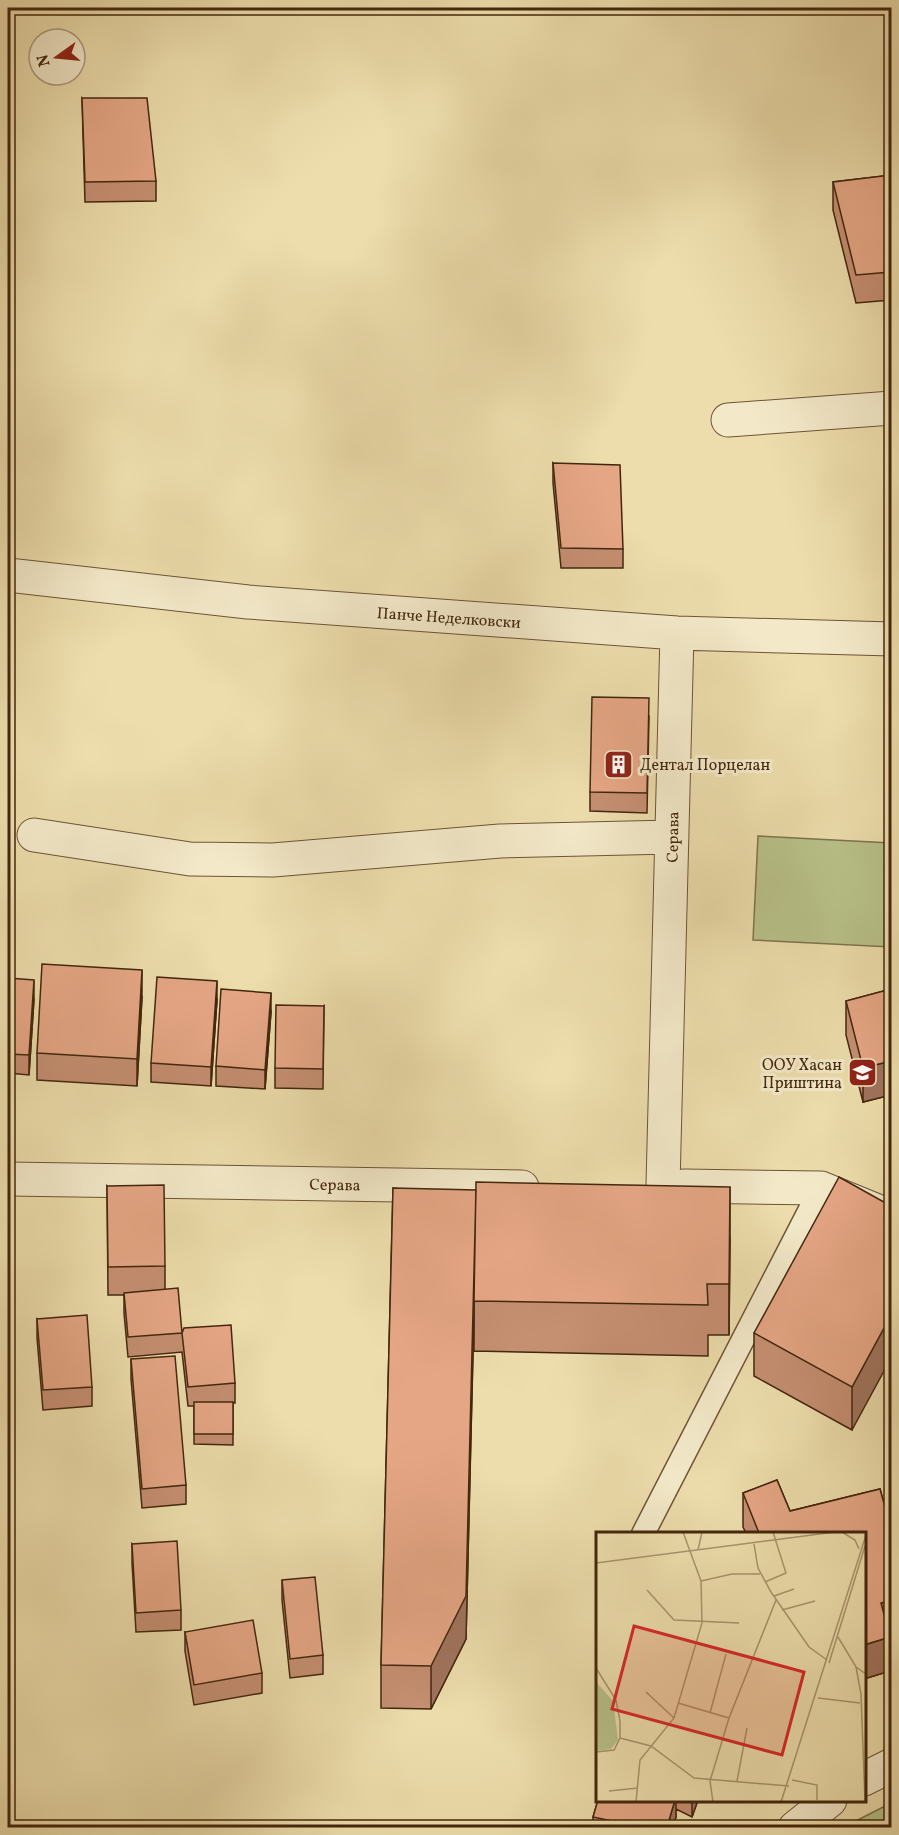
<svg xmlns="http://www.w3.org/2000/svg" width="899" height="1835" font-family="Vollkorn,serif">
<defs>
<pattern id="grass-tufts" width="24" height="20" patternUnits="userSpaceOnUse" patternTransform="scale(1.5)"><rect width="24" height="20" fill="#b8c189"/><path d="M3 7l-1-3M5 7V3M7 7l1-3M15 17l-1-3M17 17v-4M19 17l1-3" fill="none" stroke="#979d6e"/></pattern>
</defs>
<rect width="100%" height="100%" fill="#edddac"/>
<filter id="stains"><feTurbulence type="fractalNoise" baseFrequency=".00333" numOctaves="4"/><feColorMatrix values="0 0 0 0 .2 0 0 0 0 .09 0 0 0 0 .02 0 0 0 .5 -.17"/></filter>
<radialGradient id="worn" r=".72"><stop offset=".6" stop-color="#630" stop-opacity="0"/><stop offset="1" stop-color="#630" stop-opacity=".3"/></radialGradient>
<path fill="url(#grass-tufts)" stroke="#7e744b" stroke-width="1.5" d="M891,1803V1827H844Z"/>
<path fill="#b8c189" stroke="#7e744b" stroke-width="1.5" d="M758,836L891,843V947L753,940Z"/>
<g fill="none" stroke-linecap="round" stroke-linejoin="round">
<defs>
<path id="service" d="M643,1534L821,1188"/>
<path id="minor" d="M728,420L892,408
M8,575L248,602L677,633L892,639
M34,835L190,859L273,860L500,841L672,837
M8,1179L522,1187
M663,1185L677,633
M684,1186L821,1188L892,1217
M864,1779L892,1765
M795,1828L830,1800"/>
</defs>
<use href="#service" stroke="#6e5435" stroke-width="25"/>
<use href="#minor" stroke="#6e5435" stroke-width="35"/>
<use href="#service" stroke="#f3e9c9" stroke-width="22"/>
<use href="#minor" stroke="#f3e9c9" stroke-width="33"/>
</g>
<path fill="#c58f72" stroke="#43270d" stroke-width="1.5" d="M82,98L156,181V201L85,202Z
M891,175V300L856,303L833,210V182Z
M553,463L623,549V568H561L553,483Z
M649,717L647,813L590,811V792Z
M8,978L34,999L29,1075L8,1073Z
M891,989V1095L863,1102L846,1035V1001Z
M142,997L137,1086L37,1080V1053Z
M217,1000L211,1086L151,1082V1063Z
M324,1006L323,1089L275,1088V1068Z
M271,1012L265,1089L216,1086V1066Z
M107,1186L165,1266V1290L182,1333L235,1383V1403H233V1445L194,1444V1406H188L182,1352L128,1357L124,1313V1295H108Z
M393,1188L730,1237L729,1335H708V1356L474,1351V1307L466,1639L431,1709L381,1708V1665Z
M891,1206L852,1430L754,1376V1333Z
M37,1319L92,1387V1406L43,1410L37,1338Z
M131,1359L186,1485V1504L142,1508L131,1379Z
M777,1480L790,1511L880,1489L891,1529V1634L890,1635V1671L864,1679V1533H746L743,1527V1493Z
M132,1544L181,1610V1630L136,1632L132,1563Z
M282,1580L323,1655V1674L290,1678L282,1600Z
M185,1632L262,1673V1693L194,1705L185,1651Z
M598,1800H698L692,1817L676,1809V1817L673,1827H586H593V1817Z"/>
<path fill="#a0745d" stroke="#43270d" stroke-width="1.5" d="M142,970V997L137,1086V1059Z
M34,980V999L29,1075V1055Z
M217,981V1000L211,1086V1067Z
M271,993V1012L265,1089V1070Z
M891,1061V1095L863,1102V1068Z
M730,1187V1237L729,1335V1284Z
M476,1190V1233L466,1639L431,1709V1666Z
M891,1315V1358L852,1430V1387Z
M891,1600V1634L881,1637V1603Z
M890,1637V1671L864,1679V1645Z
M675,1800H676V1817L673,1827H667Z
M692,1800H698L692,1817Z"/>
<path fill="#e5a685" stroke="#43270d" stroke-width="1.5" d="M82,98H147L156,181L85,182Z
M891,175V272L856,275L833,182Z
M553,463L620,465L623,549L561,548Z
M592,697L649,698L647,793L590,792Z
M42,964L142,970L137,1059L37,1053Z
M157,977L217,981L211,1067L151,1063Z
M8,978L34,980L29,1055L8,1054Z
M221,989L271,993L265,1070L216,1066Z
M891,989V1061L863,1068L846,1001Z
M276,1005L324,1006L323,1069L275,1068Z
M839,1177L891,1206V1315L852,1387L754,1333Z
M476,1182L730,1187L729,1284H707L708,1305L474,1301Z
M164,1185L165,1266L108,1267L107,1186Z
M393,1188L476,1190L466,1596L431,1666L381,1665Z
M178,1288L182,1333L128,1337L124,1293Z
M87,1315L92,1387L43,1390L37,1319Z
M231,1325L235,1383L188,1387L182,1333L184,1328Z
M175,1356L186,1485L142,1489L131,1359Z
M194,1402H233V1434H194Z
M777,1480L790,1511L880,1489L891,1529V1600L881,1603L890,1637L864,1645V1533H759L743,1493Z
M177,1541L181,1610L136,1613L132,1544Z
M315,1577L323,1655L290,1659L282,1580Z
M253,1620L262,1673L194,1685L185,1632Z
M598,1800H675L667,1827H637V1826L593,1817Z
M891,1818V1827H863Z"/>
<defs>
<symbol id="building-square" viewBox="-11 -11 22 22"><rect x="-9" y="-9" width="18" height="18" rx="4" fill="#8f2418" stroke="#f3e9c9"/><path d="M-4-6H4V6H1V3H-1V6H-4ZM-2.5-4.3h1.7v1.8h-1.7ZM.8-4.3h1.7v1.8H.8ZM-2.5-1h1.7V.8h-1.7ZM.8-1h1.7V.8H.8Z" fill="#fff"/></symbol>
<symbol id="school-square" viewBox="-11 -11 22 22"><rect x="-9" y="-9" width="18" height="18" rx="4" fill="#8f2418" stroke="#f3e9c9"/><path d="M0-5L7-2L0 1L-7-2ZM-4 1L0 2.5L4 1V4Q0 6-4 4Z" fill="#fff"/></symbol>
</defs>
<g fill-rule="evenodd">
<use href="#building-square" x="602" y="748" width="33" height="33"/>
<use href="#school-square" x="846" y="1056" width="33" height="33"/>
</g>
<g text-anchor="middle" stroke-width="6" stroke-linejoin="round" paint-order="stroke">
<g font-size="16" fill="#43270d" stroke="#f3e9c9">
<text transform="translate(449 617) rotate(4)" y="6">Панче Неделковски</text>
<text transform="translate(672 837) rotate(-89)" y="6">Серава</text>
<text transform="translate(335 1184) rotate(1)" y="6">Серава</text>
</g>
<g font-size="16" fill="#43270d" stroke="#f3e9c9" text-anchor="start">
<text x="640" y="770">Дентал Порцелан</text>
<text x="842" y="1070" text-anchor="end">ООУ Хасан<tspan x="842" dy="18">Приштина</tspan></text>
</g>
</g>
<g transform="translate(596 1532)">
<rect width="270" height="270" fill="#edddac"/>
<path d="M0,150L17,169L22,208L15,217L0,219Z" fill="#b8c189"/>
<path fill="none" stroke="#a9946c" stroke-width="1.5" d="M246,0L259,8L263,17M158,12L162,36L175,60L213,115L231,128M102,18L106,0M0,31L239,0M105,49L136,42H164M169,50L190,41L177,0M51,58L78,88L143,91M178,64L198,57M186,78L219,69M242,105L260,135L270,142M233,131L269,14M260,135L265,162L269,270M0,136L20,168L24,189V206L18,218L0,220M50,160L78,186M222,166L264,171M82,171L133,186M114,181L130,122M24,206L55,214L98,246L193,254M196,248L221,253V268M141,249L151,196M13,259L42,256M40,270L44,228L78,186L106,91L105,49L87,0M117,270L114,249L133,186L180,68M185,270L270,3"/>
<path fill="#d62828" fill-opacity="0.15" stroke="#d62828" stroke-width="3" d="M38,94L208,140L186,223L16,177Z"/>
<rect width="270" height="270" fill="none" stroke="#43270d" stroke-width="3"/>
</g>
<rect width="899" height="1835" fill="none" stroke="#edddac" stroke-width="30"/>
<rect x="9" y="9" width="881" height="1817" fill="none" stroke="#43270d" stroke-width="3"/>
<rect x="15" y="15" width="869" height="1805" fill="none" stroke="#43270d" stroke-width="1.5"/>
<g transform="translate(57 57) rotate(255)"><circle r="28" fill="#f3e9c9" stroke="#ad9b7e" stroke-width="1.5"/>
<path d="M0-4.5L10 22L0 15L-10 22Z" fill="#8f2418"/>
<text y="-9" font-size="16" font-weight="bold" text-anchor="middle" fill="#43270d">N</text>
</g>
<rect width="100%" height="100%" filter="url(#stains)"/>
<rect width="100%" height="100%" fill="url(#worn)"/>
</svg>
